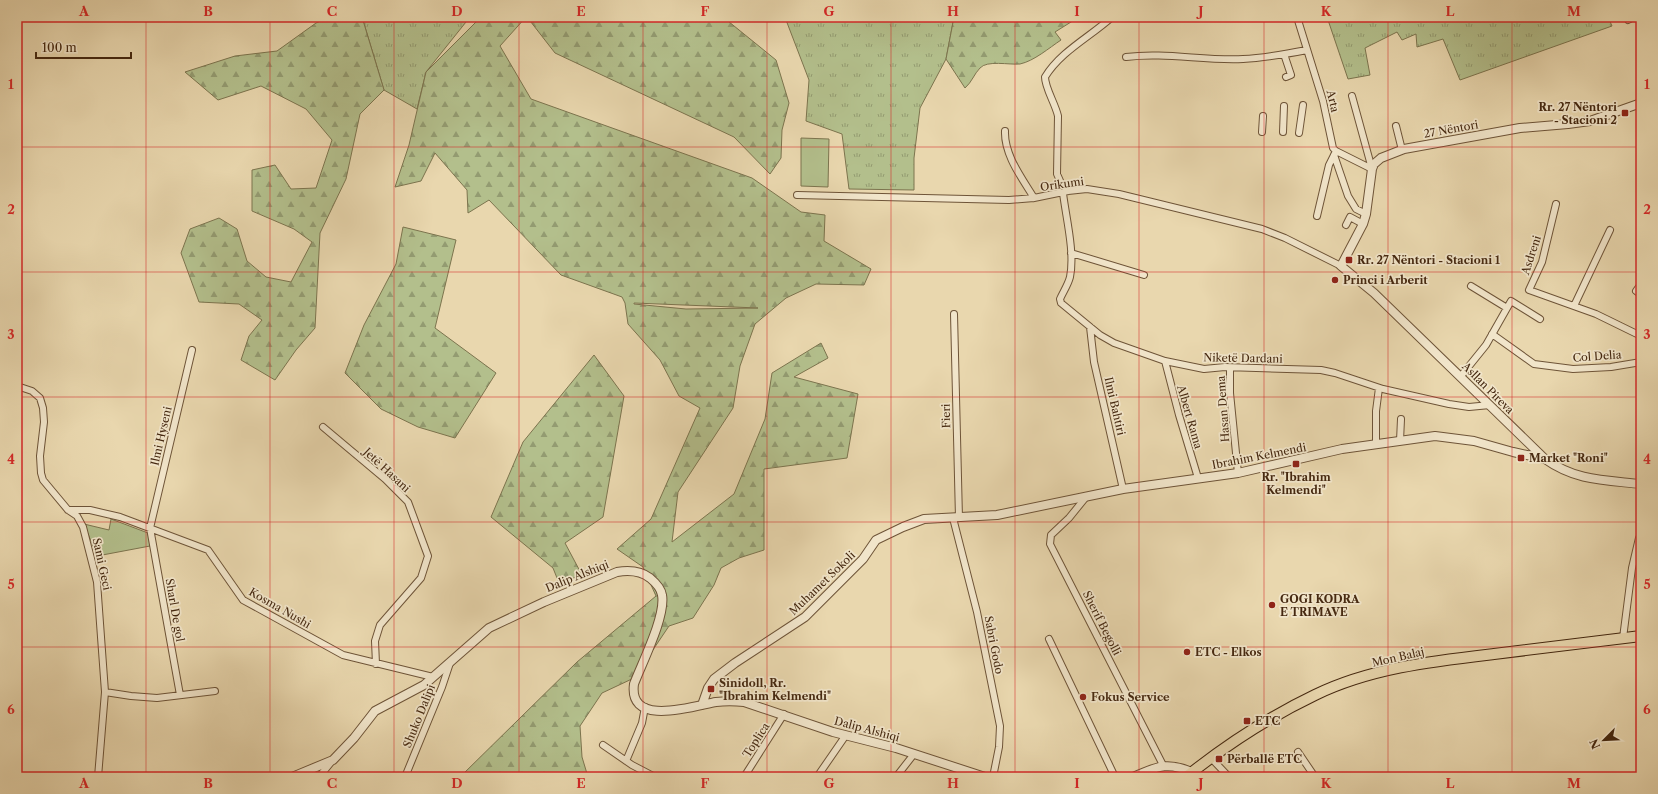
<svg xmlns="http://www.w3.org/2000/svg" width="1658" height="794" font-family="'Libre Caslon Text',serif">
<defs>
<pattern id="grass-tufts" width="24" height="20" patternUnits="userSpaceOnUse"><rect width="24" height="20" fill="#b3bf8c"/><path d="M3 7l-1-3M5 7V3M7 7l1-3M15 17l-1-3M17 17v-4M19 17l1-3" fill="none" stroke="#939b71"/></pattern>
<pattern id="forest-firs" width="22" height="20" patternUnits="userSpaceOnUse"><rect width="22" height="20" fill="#b3bf8c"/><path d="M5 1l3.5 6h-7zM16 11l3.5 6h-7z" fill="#939b71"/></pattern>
</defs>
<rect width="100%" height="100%" fill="#e9d7ae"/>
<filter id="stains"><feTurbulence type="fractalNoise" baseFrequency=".005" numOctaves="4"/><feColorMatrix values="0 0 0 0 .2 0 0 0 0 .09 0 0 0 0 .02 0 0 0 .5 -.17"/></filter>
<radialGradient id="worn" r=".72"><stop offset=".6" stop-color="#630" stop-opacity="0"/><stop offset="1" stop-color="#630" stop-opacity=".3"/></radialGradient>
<path fill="url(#grass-tufts)" stroke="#7c744e" d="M362,17H470L426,72L417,109L384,90Z
M781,17H954L946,59L920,108L914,158V190L849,189L842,134L806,121L809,80L786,20Z
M1327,17H1608L1612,26L1460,80L1443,39L1417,47L1416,34L1402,40L1397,32L1365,48L1370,75L1348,79Z"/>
<path fill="url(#forest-firs)" stroke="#7c744e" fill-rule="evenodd" d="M330,17H362L384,90L360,114L346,179L320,233L315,328L296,350L275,380L241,360L249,336L262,320L239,304L199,302L181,253L190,229L219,218L237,229L247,261L266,277L291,282L312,242L294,229L252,211V170L275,165L291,189L316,188L332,140L306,109L261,86L218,100L185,72L235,56L277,51L316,23Z
M481,17H526L500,46L531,99L752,178L801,212L825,215L824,241L871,269L864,285L816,284L786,298L755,324L740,366L733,408L678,492L672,542L734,494L765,419L772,373L821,343L828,358L794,377L858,394L847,458L764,469V550L739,558L721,568L714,585L693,618L669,626L634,678L602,693L580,726L582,757L588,777H460L577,662L656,596L643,567L617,549L651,519L700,408L679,396L660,360L628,324L625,303L622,297L561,275L489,200L468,213L467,190L435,153L421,181L395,187L409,145L426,72ZM634,304V303L758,308L686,309Z
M527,17H723L776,60L789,103L782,130L781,158L770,174L734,137L555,53Z
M954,17H1079L1055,32L1061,40C1049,48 1034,61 1020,64C1009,65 987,60 980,68C974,74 972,82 965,88L946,59Z
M403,227L456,240L435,328L496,373L455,438L418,427L381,409L345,373L364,325L396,264Z
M594,355L624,396L603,517L565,543L582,575L559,583L553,568L491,517L523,442Z"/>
<path fill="#b3bf8c" stroke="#7c744e" d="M801,138L829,139L828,187L801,186Z
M111,519L148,533L150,546L97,556L84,524L109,530Z"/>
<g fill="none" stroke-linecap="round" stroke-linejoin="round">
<defs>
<path id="minor" d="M1297,17L1323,101L1333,148L1336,151L1372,169
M1628,20L1634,17
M1284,54L1291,75L1286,77
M1126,57C1165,52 1204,61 1243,59C1264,58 1286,54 1307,50
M1352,96L1372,169
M1396,126L1402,150
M1005,131C1004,155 1022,178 1034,198
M1262,132L1263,116
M1283,132L1284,106
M1299,133L1303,105
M1334,155L1348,196L1356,209L1366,214
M1068,191L1061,183L1057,174L1058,116C1055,103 1045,88 1045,77C1061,51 1090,37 1112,17
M1063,193C1066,218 1075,252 1070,277C1068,285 1063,292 1060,299L1061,303L1100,335L1114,343L1165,361L1204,369L1225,367L1321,370L1335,373L1383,389L1449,404L1469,407L1490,405
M797,195L1009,200L1034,198L1068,191L1087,189L1119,194L1262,229L1285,238L1341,266
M1556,204L1542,262L1529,290L1596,314L1641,336
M1317,216L1329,165L1335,153
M1346,225L1350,217L1363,224
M1071,253L1144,275
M1641,284L1636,291L1641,295
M1471,286L1507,308
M1574,306L1610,230
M954,314L959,518
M1090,327L1094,362L1123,489
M1492,334L1534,364L1573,369L1611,367L1641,362
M1165,361L1179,415L1198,478
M1230,368V393L1238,473
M1461,376L1486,345L1511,301L1540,319
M17,386L32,391L40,398L43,408L44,422L40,456L41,473L43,480L68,510L77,516L83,527L97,582L105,692L98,777
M323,427L385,479L408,502L428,556L421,578L380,625L375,641L376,664
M1400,441L1401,419
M1376,444V411L1379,388
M1086,497L1069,518L1051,535L1050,544L1163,765
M68,510H90L120,517L208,550L243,600L343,655L433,677
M953,518L977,612L1000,726L999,747L993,777
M1623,638L1632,568L1639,538L1641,539
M1049,639L1115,777
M105,692L131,696L157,698L215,691
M180,695L150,528L192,350
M603,745L632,765L655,777
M1298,752L1315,777
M1211,758L1229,777
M626,761L642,723L645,707
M319,777L332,761
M405,777L442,687L450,663
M744,777L784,714
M817,777L846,735
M896,777L914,754"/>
<path id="tertiary" d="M1641,103L1590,121L1568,124L1520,128L1404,149L1381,158L1374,164L1372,169L1366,214L1363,224L1341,266L1374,293L1545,459C1576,481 1604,480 1641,484
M702,705L708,688L714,679L735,663L805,617L863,559L876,540L903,527L924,519L997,515L1123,489L1238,473L1342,449L1435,436L1474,441L1513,452L1545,459
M292,777L333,760L354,738L375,711L424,685L489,628L544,602L617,572C629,570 641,571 650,578C656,583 661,588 662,595C666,616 642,663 634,684C628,728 694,706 716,702C725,701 734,701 744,702L833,732L896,748L985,777
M1133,777C1157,767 1166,761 1192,772"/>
<path id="primary" d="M1186,777C1226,745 1269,717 1315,695C1370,668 1434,661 1494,654C1543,648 1592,642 1641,636"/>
</defs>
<use href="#minor" stroke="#6e5438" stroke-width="8"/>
<use href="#tertiary" stroke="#6e5438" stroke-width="10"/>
<use href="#primary" stroke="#452810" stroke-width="12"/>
<use href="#minor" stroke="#f1e5ca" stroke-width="6"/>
<use href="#tertiary" stroke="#f1e5ca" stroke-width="8"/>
<use href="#primary" stroke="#e9d7ae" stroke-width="10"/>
</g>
<path fill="none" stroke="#d62828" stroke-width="1" stroke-opacity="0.55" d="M146,17V777M270,17V777M394,17V777M519,17V777M643,17V777M767,17V777M891,17V777M1015,17V777M1139,17V777M1264,17V777M1388,17V777M1512,17V777M17,147H1641M17,272H1641M17,397H1641M17,522H1641M17,647H1641"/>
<g fill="#8f2418" stroke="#f1e5ca" stroke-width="1.5">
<rect x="1621" y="109" width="8" height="8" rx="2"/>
<rect x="1345" y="256" width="8" height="8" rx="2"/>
<circle cx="1335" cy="280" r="4"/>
<rect x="1517" y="454" width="8" height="8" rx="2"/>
<rect x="1292" y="460" width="8" height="8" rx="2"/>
<circle cx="1272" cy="605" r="4"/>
<circle cx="1187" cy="652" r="4"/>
<rect x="707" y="685" width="8" height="8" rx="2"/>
<circle cx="1083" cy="697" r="4"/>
<rect x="1243" y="717" width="8" height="8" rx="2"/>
<rect x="1215" y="755" width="8" height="8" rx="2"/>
</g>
<g text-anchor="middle" stroke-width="3.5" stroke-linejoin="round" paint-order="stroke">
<g font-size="11" fill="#452810" stroke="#f1e5ca">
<text transform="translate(1333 101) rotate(77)" y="4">Arta</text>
<text transform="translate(1451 129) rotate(-10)" y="4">27 Nëntori</text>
<text transform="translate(1062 184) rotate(-8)" y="4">Orikumi</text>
<text transform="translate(1531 255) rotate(-72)" y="4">Asdreni</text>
<text transform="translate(1597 356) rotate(-4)" y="4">Col Delia</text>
<text transform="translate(1243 358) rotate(1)" y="4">Niketë Dardani</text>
<text transform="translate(1488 388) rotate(45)" y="4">Asllan Pireva</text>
<text transform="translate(1115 406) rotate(77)" y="4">Ilmi Bahtiri</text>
<text transform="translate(1223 409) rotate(-94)" y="4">Hasan Dema</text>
<text transform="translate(946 416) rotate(-91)" y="4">Fieri</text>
<text transform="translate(1190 417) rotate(74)" y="4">Albert Rama</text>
<text transform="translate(161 436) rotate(-77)" y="4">Ilmi Hyseni</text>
<text transform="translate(1259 456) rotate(-11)" y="4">Ibrahim Kelmendi</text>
<text transform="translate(387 470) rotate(43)" y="4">Jetë Hasani</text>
<text transform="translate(102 564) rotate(78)" y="4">Sami Geci</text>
<text transform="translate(577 576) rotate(-22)" y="4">Dalip Alshiqi</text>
<text transform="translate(822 583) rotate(-44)" y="4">Muhamet Sokoli</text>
<text transform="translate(280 608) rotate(30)" y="4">Kosma Nushi</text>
<text transform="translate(175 610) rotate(80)" y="4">Sharl De gol</text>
<text transform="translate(1102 623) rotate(63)" y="4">Sherif Begolli</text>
<text transform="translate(994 645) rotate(79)" y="4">Sabri Godo</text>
<text transform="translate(1398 657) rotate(-13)" y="4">Mon Balaj</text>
<text transform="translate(419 716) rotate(-68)" y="4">Shuko Dalipi</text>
<text transform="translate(867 729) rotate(15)" y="4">Dalip Alshiqi</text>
<text transform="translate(756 740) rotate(-57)" y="4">Toplica</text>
</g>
<g font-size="11" font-weight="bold" fill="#452810" stroke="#f1e5ca" text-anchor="start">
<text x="1617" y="111" text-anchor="end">Rr. 27 Nëntori<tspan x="1617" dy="13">- Stacioni 2</tspan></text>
<text x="1357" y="264">Rr. 27 Nëntori - Stacioni 1</text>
<text x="1343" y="284">Princi i Arberit</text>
<text x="1529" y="462">Market "Roni"</text>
<text x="1296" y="481" text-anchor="middle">Rr. "Ibrahim<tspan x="1296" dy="13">Kelmendi"</tspan></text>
<text x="1280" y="603">GOGI KODRA<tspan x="1280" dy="13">E TRIMAVE</tspan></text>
<text x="1195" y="656">ETC - Elkos</text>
<text x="719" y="687">Sinidoll, Rr.<tspan x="719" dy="13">"Ibrahim Kelmendi"</tspan></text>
<text x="1091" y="701">Fokus Service</text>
<text x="1255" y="725">ETC</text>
<text x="1227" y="763">Përballë ETC</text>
</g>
</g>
<rect width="1658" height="794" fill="none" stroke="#e9d7ae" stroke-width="44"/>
<g transform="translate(1604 740) rotate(246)" stroke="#f1e5ca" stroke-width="3" paint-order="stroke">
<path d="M0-3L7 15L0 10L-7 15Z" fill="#452810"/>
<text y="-6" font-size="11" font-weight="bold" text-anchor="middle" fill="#452810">N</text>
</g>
<path d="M36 52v6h95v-6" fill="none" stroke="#452810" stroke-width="2"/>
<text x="42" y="52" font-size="12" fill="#452810" stroke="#f1e5ca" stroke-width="3" paint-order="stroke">100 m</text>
<rect x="22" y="22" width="1614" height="750" fill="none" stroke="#d62828" stroke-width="1.5"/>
<g font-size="13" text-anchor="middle" font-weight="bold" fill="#d62828">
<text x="84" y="16">A</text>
<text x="208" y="16">B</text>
<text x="332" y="16">C</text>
<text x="457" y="16">D</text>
<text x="581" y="16">E</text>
<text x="705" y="16">F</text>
<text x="829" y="16">G</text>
<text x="953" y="16">H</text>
<text x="1077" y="16">I</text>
<text x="1201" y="16">J</text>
<text x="1326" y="16">K</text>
<text x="1450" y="16">L</text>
<text x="1574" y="16">M</text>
<text x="11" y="89">1</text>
<text x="1647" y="89">1</text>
<text x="11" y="214">2</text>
<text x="1647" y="214">2</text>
<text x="11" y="339">3</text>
<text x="1647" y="339">3</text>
<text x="11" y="464">4</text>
<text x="1647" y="464">4</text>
<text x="11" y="589">5</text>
<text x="1647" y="589">5</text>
<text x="11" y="714">6</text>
<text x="1647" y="714">6</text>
<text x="84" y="788">A</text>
<text x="208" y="788">B</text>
<text x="332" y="788">C</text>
<text x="457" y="788">D</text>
<text x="581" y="788">E</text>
<text x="705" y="788">F</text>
<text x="829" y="788">G</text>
<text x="953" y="788">H</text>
<text x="1077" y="788">I</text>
<text x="1201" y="788">J</text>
<text x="1326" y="788">K</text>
<text x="1450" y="788">L</text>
<text x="1574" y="788">M</text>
</g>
<rect width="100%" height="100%" filter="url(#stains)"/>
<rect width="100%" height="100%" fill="url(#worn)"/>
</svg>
